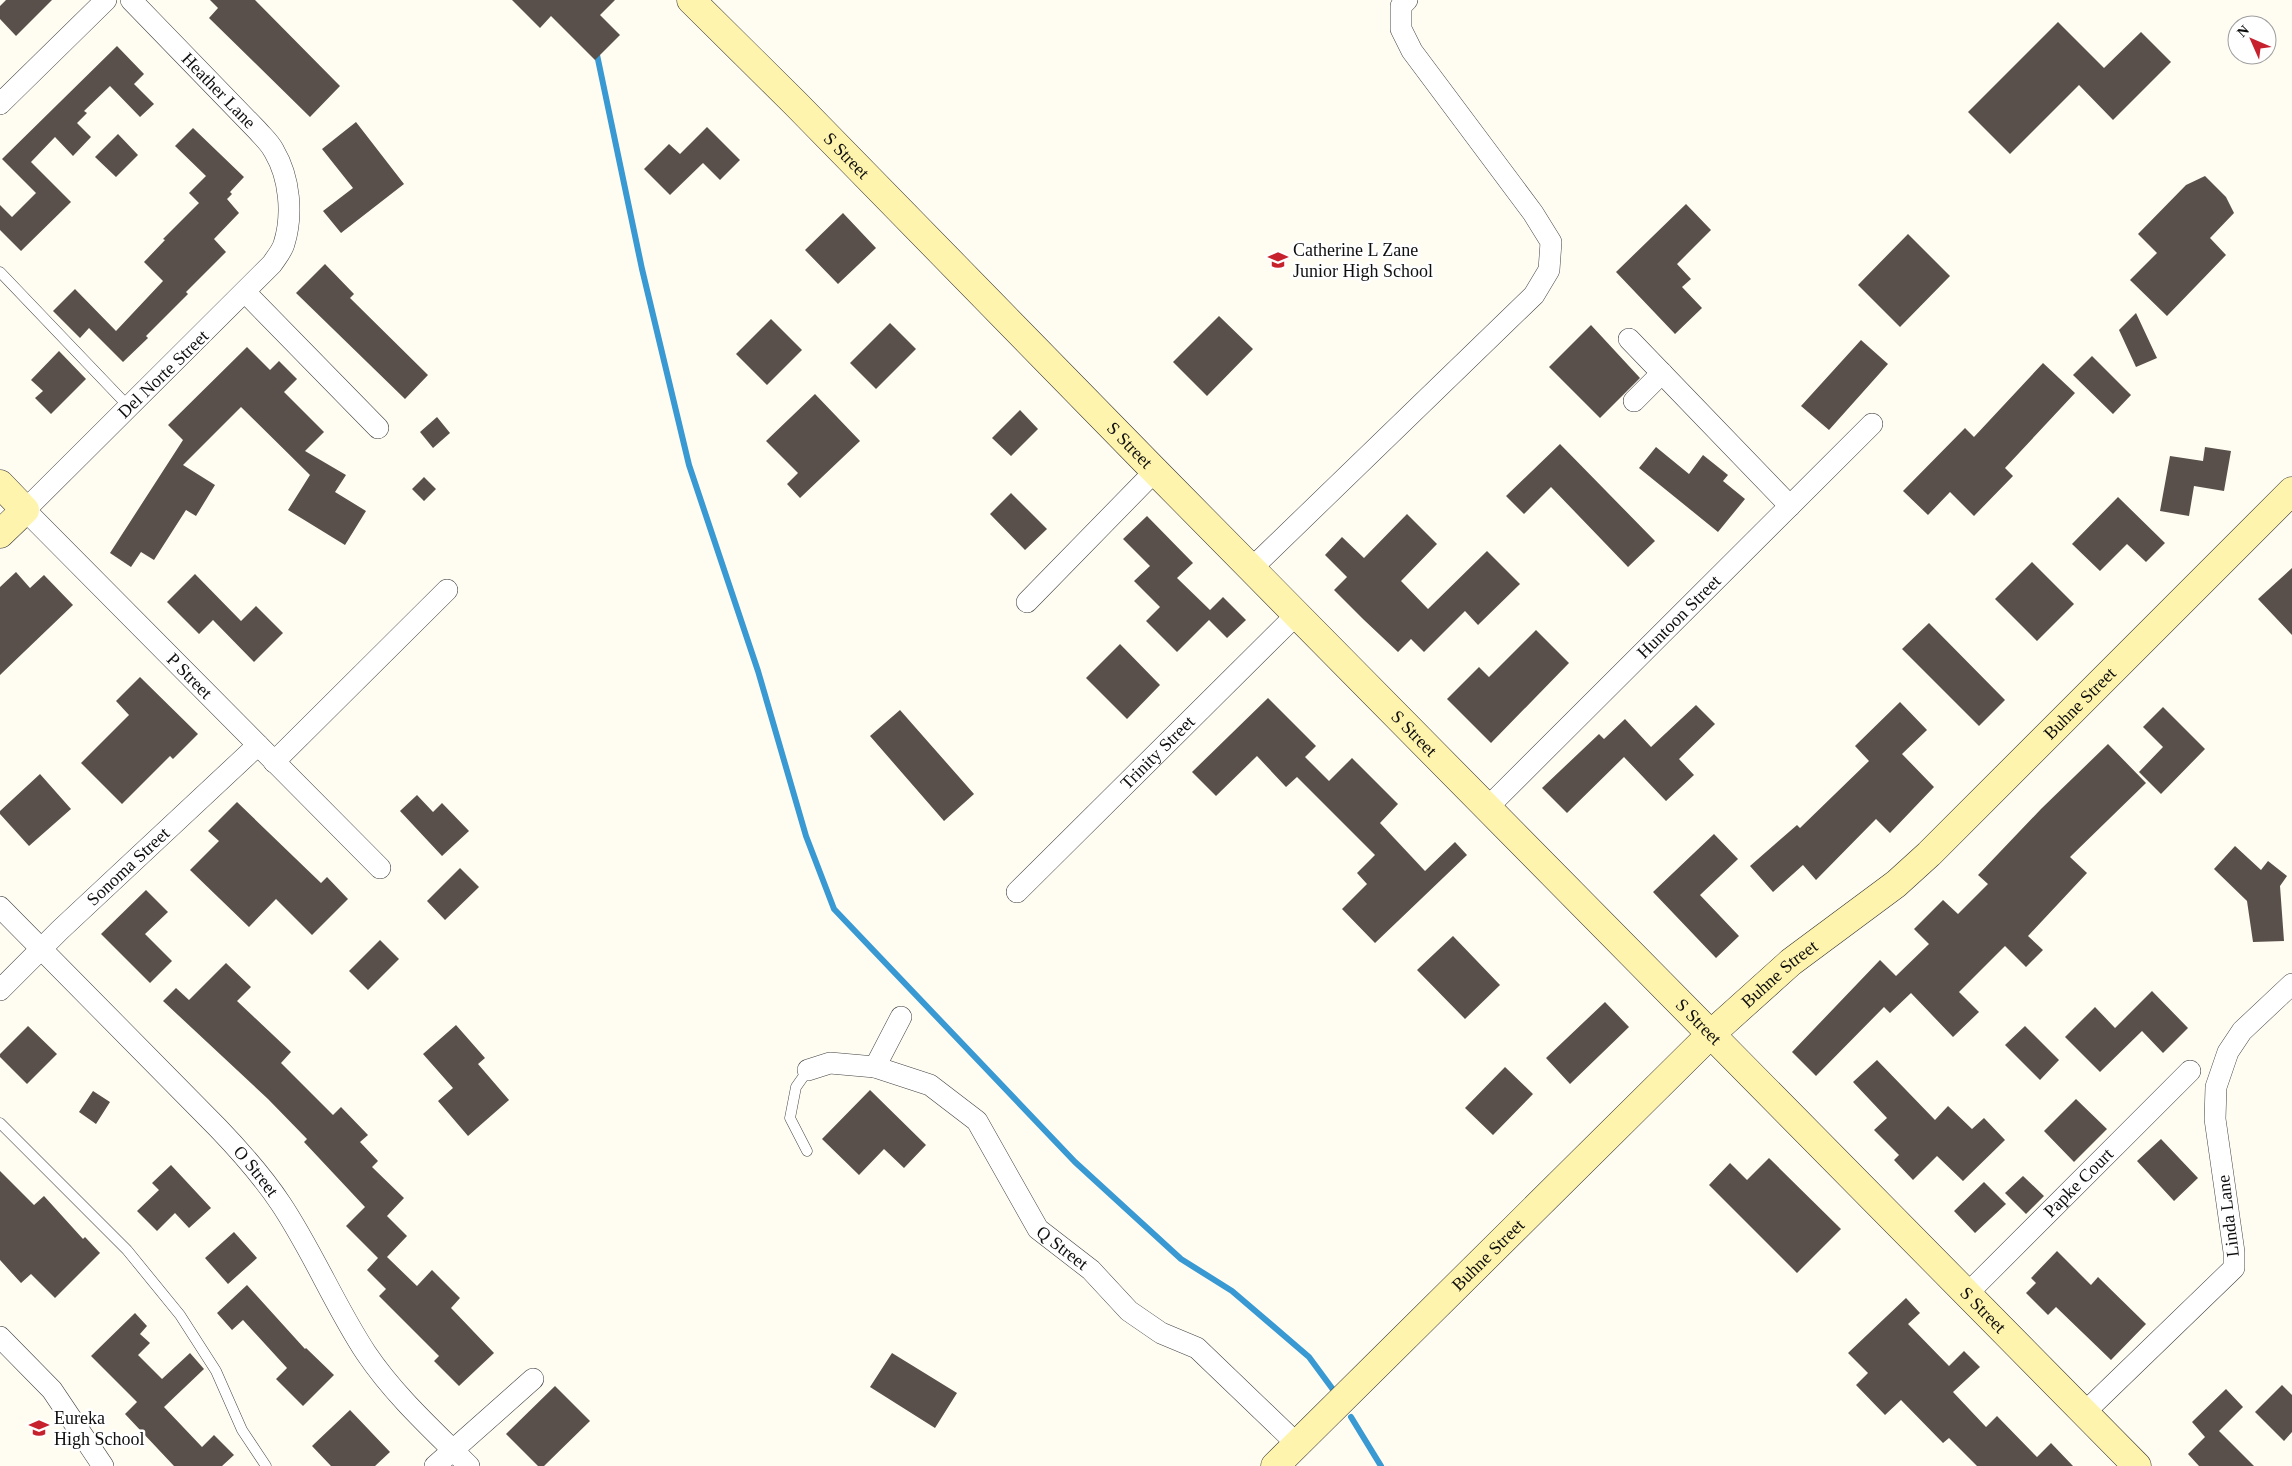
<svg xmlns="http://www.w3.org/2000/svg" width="2292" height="1466" font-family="'Times New Roman',serif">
<rect width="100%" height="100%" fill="#fffcf2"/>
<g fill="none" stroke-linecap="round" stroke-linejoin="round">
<path stroke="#3899d3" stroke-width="6" d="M596,50L642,269L689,465L758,671L806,836L834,909L1075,1162L1181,1259L1232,1291L1309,1357L1337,1395
M1351,1417L1381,1466"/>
</g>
<path fill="#59504b" d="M6,0H52L16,36L0,19V6Z
M210,0H255L340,86L310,117L209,18L218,8Z
M512,0H615L600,15L620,35L595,60L551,16L540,28Z
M2058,22L2104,68L2141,32L2171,62L2113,120L2079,85L2010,154L1968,112Z
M117,46L144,74L134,84L154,104L140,117L110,86L84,111L87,113L77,123L91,137L73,156L55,137L31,162L71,202L21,251L0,230V205L12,217L36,193L2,159Z
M356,122L404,184L341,233L323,211L353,188L322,149Z
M707,127L740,160L720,180L703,163L670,195L644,169L669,144L680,154Z
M193,128L244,177L230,192L232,194L227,199L239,213L214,239L226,252L186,292L188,294L146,336L148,338L123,362L89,328L80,338L53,311L75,289L116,331L163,281L144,262L165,240L163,239L199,203L189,193L206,176L175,146Z
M118,134L138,155L116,177L95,157Z
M2205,176L2226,197L2234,213L2210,238L2226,255L2167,316L2130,280L2157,253L2138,234L2186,185Z
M1686,204L1711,230L1677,264L1691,279L1682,287L1702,308L1675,334L1616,272Z
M843,213L876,248L838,284L805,250Z
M1908,234L1950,276L1900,327L1858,285Z
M325,264L354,294L350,298L428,375L405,399L296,293Z
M2136,313L2157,358L2136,367L2119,330Z
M1219,316L1253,349L1207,396L1173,362Z
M771,319L802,350L767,385L736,354Z
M890,323L916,349L876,389L850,363Z
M1591,325L1640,378L1600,418L1549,367Z
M1861,340L1888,364L1829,430L1801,406Z
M247,347L270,370L279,361L297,379L284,392L324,432L305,451L346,475L335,492L366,511L345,545L288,510L310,475L241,407L183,465L215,485L196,516L186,510L154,560L141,552L131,567L110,553L183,440L168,425Z
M59,351L86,379L51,414L35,398L43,391L31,380Z
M2092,356L2131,395L2113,414L2073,375Z
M2043,363L2075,393L2005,468L2013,476L1974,516L1950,492L1928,515L1903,491L1965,428L1974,437Z
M815,394L860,441L800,498L787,484L798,473L766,441Z
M1020,410L1038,429L1011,456L992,438Z
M437,417L450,433L433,448L420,432Z
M1560,444L1655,541L1628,567L1551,487L1524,514L1506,496Z
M1656,447L1689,474L1703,455L1728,475L1723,481L1745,499L1718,532L1639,468Z
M2205,447L2231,451L2224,491L2194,486L2189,516L2160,511L2170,456L2203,461Z
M424,477L436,489L424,501L412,489Z
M1011,493L1047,529L1025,550L990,514Z
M2118,497L2165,543L2146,562L2127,544L2100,571L2072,544Z
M1407,514L1437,544L1401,581L1428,609L1487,551L1520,584L1478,625L1465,611L1424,652L1411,639L1398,652L1363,619L1334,590L1347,577L1325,555L1342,537L1364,558Z
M1147,516L1193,563L1177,578L1210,610L1223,597L1246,620L1227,638L1209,620L1177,652L1146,621L1160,607L1134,581L1150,566L1123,539Z
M2032,562L2074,604L2037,641L1995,599Z
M2292,568V635L2258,599Z
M16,572L30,588L44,575L73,605L0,675V587Z
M195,574L241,621L256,606L283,633L254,662L213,620L199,634L167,602Z
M1929,623L2005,700L1979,726L1902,649Z
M1536,630L1569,663L1491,743L1447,699L1479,667L1489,677Z
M1120,644L1160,685L1127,719L1086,678Z
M140,677L198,734L173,759L170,756L122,804L81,763L129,715L116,701Z
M1268,698L1316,746L1305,757L1329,781L1352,758L1398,804L1380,823L1425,871L1455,842L1467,855L1375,943L1342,909L1367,884L1357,873L1375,855L1297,777L1286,787L1257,756L1216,796L1192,772Z
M1900,702L1927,730L1902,754L1934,787L1890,833L1876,819L1816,880L1803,865L1773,892L1750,866L1797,825L1800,828L1869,761L1855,746Z
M1696,705L1715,724L1679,759L1694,775L1666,801L1624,757L1567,813L1542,788L1599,734L1604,739L1625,719L1651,747Z
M2163,707L2205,749L2161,794L2139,772L2163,747L2143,727Z
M900,710L974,794L944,821L870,736Z
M2108,744L2146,783L2070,857L2087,873L2028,936L2043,950L2026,967L2005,946L1959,992L1979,1012L1953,1037L1911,993L1890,1013L1884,1007L1816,1076L1792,1052L1880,960L1896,976L1929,944L1914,929L1943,900L1958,914L1988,884L1978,875L2041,809Z
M40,774L71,809L29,846L0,814V811Z
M417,795L433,812L442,803L469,831L442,856L400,811Z
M237,802L321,883L327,877L348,899L312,935L276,899L249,927L190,870L219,841L208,831Z
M1714,834L1738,859L1700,895L1739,936L1716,958L1653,892Z
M2235,846L2261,870L2268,861L2287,876L2280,886L2284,941L2253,942L2247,901L2214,869Z
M460,868L479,887L445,920L427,901Z
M146,890L168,912L145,934L172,961L150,983L101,934Z
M1453,936L1500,985L1465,1019L1417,970Z
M380,940L399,959L368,990L349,971Z
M226,963L251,987L237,1001L291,1052L281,1063L333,1115L341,1107L368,1135L360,1142L378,1161L372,1167L404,1198L387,1216L407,1236L387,1257L417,1286L432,1270L460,1298L451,1308L494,1353L459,1386L434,1361L439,1356L379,1296L386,1289L367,1270L378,1258L346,1226L365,1207L304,1142L307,1139L268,1099L163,1001L176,988L189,1000Z
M2152,991L2188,1028L2163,1053L2142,1031L2100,1072L2065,1037L2095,1007L2115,1028Z
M1605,1002L1629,1027L1570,1084L1546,1058Z
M456,1025L485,1058L478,1064L509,1100L468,1136L438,1101L453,1088L423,1054Z
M28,1026L57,1054L27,1084L0,1057V1054Z
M2025,1026L2059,1060L2040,1080L2005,1045Z
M1877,1060L1935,1120L1948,1106L1972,1129L1984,1118L2005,1140L1963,1181L1937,1156L1913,1180L1894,1160L1899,1155L1874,1130L1887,1118L1853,1082Z
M1505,1067L1533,1094L1493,1135L1465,1108Z
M870,1090L926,1145L904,1168L884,1149L859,1175L822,1139Z
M93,1091L110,1102L96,1124L79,1112Z
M2076,1099L2107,1129L2074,1162L2044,1131Z
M2161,1139L2198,1178L2174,1201L2137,1161Z
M1769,1158L1841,1229L1797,1273L1709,1185L1730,1163L1747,1180Z
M171,1165L211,1208L189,1228L175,1213L157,1231L137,1211L159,1190L152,1183Z
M0,1171L34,1205L44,1196L83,1239L85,1237L100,1253L55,1298L31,1274L21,1283L0,1260Z
M2023,1176L2044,1196L2026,1214L2005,1193Z
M1984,1182L2006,1204L1975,1233L1954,1211Z
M234,1232L257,1258L228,1284L205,1258Z
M2057,1251L2091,1285L2098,1277L2146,1324L2111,1360L2056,1307L2048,1315L2026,1293L2036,1283L2031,1278Z
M247,1285L305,1349L306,1348L334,1375L303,1406L276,1379L287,1368L243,1320L232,1330L217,1313Z
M1906,1298L1920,1313L1908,1324L1949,1366L1964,1351L1980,1367L1953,1392L1986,1427L1997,1416L2037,1457L2051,1443L2073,1466H1977L1949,1438L1943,1443L1901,1400L1885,1415L1856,1385L1868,1373L1848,1353Z
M135,1313L147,1326L140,1334L150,1343L138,1355L162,1379L190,1353L204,1369L164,1407L202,1447L214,1435L234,1455L222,1466H174L125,1414L137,1402L91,1356Z
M892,1353L957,1393L935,1428L870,1387Z
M2282,1385L2292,1395V1432L2284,1441L2255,1412Z
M555,1386L590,1421L544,1466H538L506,1434Z
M2226,1389L2243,1407L2219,1431L2254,1466H2199L2188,1454L2205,1437L2192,1422Z
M350,1410L390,1452L375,1466H331L312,1446Z"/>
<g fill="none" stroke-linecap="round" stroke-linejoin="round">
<defs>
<path id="lane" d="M0,272L129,407
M0,1123L127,1250L180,1315L216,1371L242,1430L266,1466
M807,1151L790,1118L796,1087L808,1070"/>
<g id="street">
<path id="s1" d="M131,0L257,130C263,137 270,143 274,151C290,178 293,215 284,244C282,251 276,258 272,264L25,510L380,868"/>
<path d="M0,104L106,0"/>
<path d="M246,293L378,428"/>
<path d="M1629,339L1790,506"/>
<path d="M1634,401L1662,373"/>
<path d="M1252,568L1534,295L1549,270L1551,242L1533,213L1412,51L1401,29V6L1407,0"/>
<path d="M1027,602L1155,471"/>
<path d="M274,762L447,590"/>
<path id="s2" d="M1487,808L1872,424"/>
<path id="s3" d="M1017,892L1297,614"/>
<path id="s4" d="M0,907L218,1128C241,1152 263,1177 281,1204C313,1252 335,1306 366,1353C395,1396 433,1430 469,1466"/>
<path id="s5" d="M0,990L60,930L258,745"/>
<path d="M875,1067L901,1017"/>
<path id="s6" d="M808,1070L830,1063L875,1067L930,1085L977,1121L1038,1229L1091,1270L1129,1311L1161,1333L1197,1348L1297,1444"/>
<path id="s7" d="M1966,1295L2190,1071"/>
<path d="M0,1337L52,1390L103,1466"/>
<path d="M2084,1413L2234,1268V1252L2215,1119L2216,1087L2228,1052L2242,1031L2292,984"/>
<path d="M435,1466L533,1379"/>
</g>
<g id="secondary">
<path id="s8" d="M691,0L796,104L1155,471L2137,1466"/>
<path d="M0,484L25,510L0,534"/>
<path id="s9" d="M1275,1466L1711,1034L1791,962L1896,884L1929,854L2292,491"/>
</g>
</defs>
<use href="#lane" stroke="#424242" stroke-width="11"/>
<use href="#street" stroke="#424242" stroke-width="22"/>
<use href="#secondary" stroke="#313131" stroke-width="29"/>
<use href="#lane" stroke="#fff" stroke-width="10"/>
<use href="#street" stroke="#fff" stroke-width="21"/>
<use href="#secondary" stroke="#fff4ad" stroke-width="28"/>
</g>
<defs>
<symbol id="school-bare" viewBox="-9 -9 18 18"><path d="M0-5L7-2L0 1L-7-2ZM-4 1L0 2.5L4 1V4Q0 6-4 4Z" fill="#c6212d" stroke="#fff" stroke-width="2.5" paint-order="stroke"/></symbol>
</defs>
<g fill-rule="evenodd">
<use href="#school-bare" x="1264" y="246" width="28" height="28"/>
<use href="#school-bare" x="25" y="1414" width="28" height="28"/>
</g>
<g text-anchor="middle" stroke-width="5" stroke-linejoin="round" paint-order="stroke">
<g font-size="18" fill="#0f0f0f" stroke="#fff">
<text dy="6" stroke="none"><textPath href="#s1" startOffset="126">Heather Lane</textPath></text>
<text dy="6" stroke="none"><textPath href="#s8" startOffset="220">S Street</textPath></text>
<text transform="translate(163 374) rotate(-44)" y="6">Del Norte Street</text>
<text dy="6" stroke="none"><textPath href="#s8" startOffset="625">S Street</textPath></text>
<text dy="6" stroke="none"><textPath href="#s2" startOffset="271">Huntoon Street</textPath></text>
<text dy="6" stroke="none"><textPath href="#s1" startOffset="910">P Street</textPath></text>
<text dy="6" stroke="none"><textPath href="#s9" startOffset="1110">Buhne Street</textPath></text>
<text dy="6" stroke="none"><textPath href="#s8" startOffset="1030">S Street</textPath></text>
<text dy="6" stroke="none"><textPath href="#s3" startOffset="198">Trinity Street</textPath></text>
<text dy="6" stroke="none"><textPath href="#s5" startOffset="178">Sonoma Street</textPath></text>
<text dy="6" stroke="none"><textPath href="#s9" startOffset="705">Buhne Street</textPath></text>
<text dy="6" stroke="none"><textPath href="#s8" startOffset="1435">S Street</textPath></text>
<text dy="6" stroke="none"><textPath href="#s4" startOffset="368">O Street</textPath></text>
<text dy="6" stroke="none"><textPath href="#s7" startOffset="159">Papke Court</textPath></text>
<text transform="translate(2228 1216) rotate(-97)" y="6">Linda Lane</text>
<text dy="6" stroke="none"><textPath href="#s6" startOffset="340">Q Street</textPath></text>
<text dy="6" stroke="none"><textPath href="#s9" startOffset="300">Buhne Street</textPath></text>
<text dy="6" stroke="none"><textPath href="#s8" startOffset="1840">S Street</textPath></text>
</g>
<g font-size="18" fill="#0f0f0f" stroke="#fff" text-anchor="start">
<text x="1293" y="256">Catherine L Zane<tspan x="1293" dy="21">Junior High School</tspan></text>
<text x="54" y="1424">Eureka<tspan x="54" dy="21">High School</tspan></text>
</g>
</g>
<g transform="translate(2252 40) rotate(315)"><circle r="24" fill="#ffffff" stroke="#9f9f9f"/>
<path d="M0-4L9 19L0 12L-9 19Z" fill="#c6212d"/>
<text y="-8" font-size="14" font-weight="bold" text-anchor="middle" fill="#0f0f0f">N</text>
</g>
</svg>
